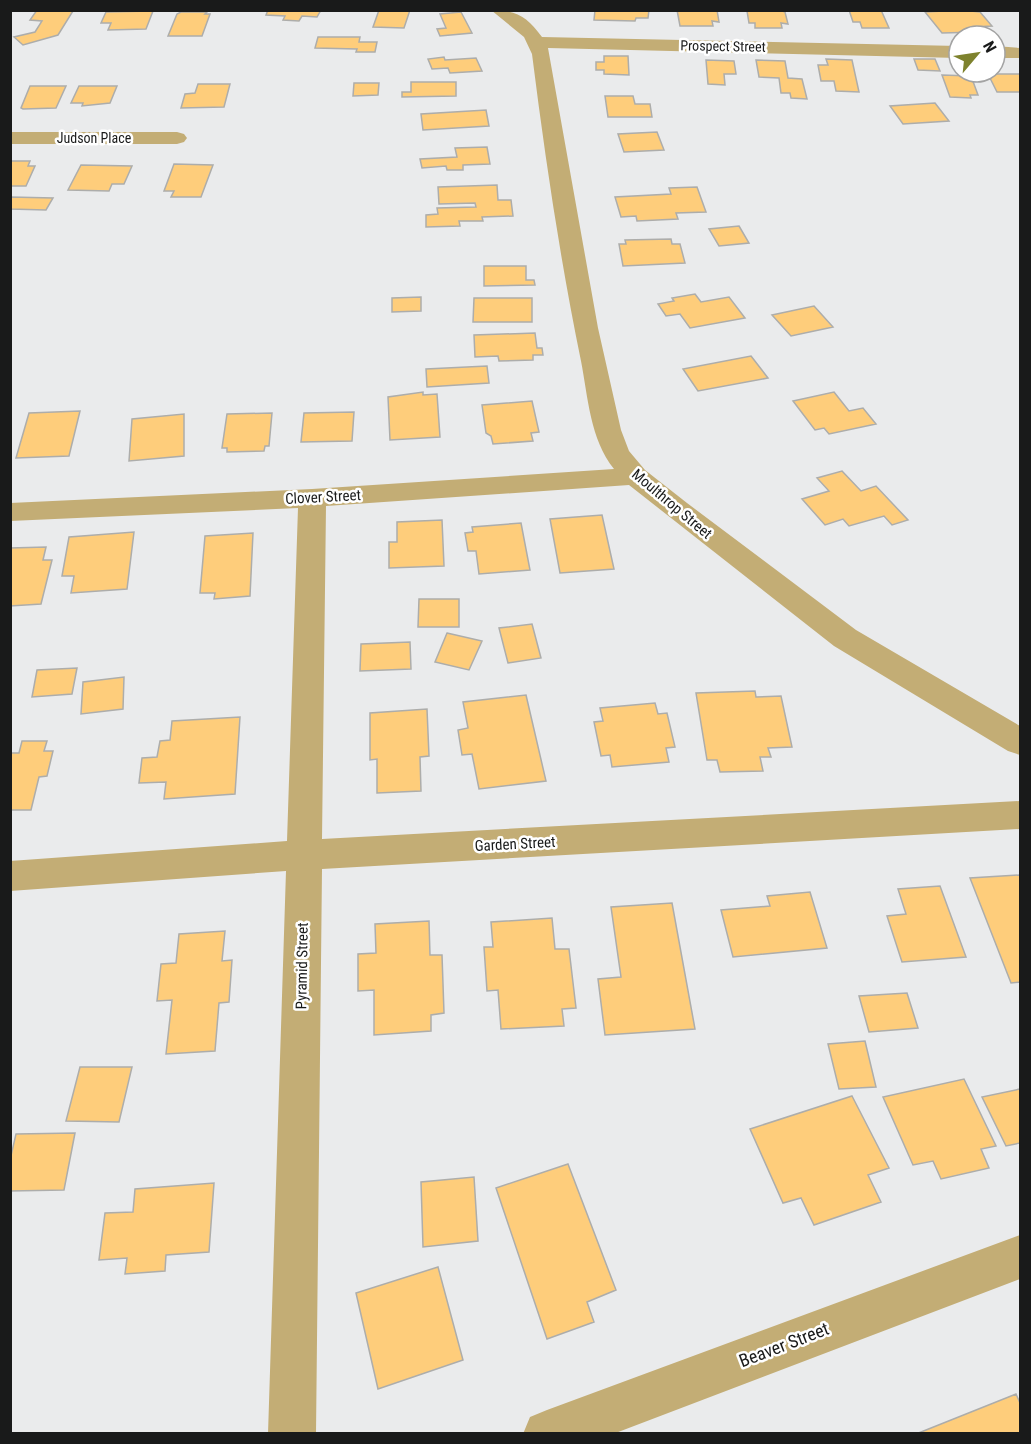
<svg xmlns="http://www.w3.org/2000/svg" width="1031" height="1444" font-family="'Roboto Condensed',sans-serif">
<rect width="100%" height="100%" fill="#eaebec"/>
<path fill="#fecd7b" stroke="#adadab" stroke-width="1.5" d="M37,10L73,11L58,35L23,45L14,37L35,32L42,21L30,20Z
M268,10H321L317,17L302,16L299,21L283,20L285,16L266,15Z
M379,10H410L404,28L373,27Z
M595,10H649L648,18H636L635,21L594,20Z
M677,10H717L719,22L712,21L713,26H680Z
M780,10L785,12L788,24L781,23L782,28H755V23H749L747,11Z
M849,10H881L889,28H862L860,22H853Z
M961,10L980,12L992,26L974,27L978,32L942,33L925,12Z
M153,11L146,29L108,30L111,23H101L106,12Z
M181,12H207L205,14H210L202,36H168L177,14Z
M461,12L472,33L440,36L437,29L446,28L440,14Z
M318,37H360L359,42H377L375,52H356L357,49L315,48Z
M604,56H628L629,75L604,74V70H596V62H604Z
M444,57L445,60L476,58L482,71L450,73L448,68L432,69L428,59Z
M826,59L852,60L859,92L836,91L834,81H821L818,65H828Z
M914,59H935L940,71L918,70Z
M706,60L734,61L736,74H724L725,85L708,84Z
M756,60L785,61L788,78L802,79L807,99L791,98L790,93H781L779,78L759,77Z
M988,74H1020V92H997Z
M942,75L971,76L978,95H970L971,98L950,97Z
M411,82H456V96L402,97V92H411Z
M354,83H379L378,95L353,96Z
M198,84H230L224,107L181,108L185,94L195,93Z
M30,86H66L56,108L23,109L21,108Z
M79,86H117L110,103L82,106L83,103H71Z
M605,96H633L635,104H650L652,117H608Z
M935,103L949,121L903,124L890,106Z
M486,110L489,126L423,130L421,114Z
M657,132L664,150L624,152L618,134Z
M487,147L490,164L463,165V170H447L446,166L422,168L420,159L457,157L455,148Z
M10,161H30L28,166H35L26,186H10Z
M174,164L213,165L201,197H171L174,191H164Z
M81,165L132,166L124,184H112L109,191L68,190Z
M497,185L498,200H511L513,216L482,217L483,221H459L460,226L426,227V215L438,214L437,208L476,207L475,203L439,204L438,187Z
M697,187L706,212L676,213L678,219L637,221L636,216L621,217L615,197L671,194L669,188Z
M10,197L53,198L46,210L10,209Z
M739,226L749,243L719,246L709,229Z
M671,239L672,244H680L685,263L623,266L619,244H626L625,240Z
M484,266H526V280H534L535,285L484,286Z
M695,294L701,302L729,297L745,318L690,328L680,314L666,316L658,304L674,301L672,298Z
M421,297V311L392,312V298Z
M474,298H532V322H473Z
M814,306L833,327L791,336L772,315Z
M535,333L537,348H542L543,355H533V360L499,361L498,356L475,357L474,335Z
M751,356L768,378L698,391L683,369Z
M487,366L489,383L427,387L426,369Z
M423,392V395L437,394L440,437L390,440L388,397Z
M834,392L849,411L863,408L876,424L829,434L824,428L815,430L793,401Z
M532,401L539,432L531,433L533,441L493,444L491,436L486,433L482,405Z
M80,411L69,456L16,458L29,413Z
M354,412L352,441L301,442L304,413Z
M272,413L269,446H265L264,451L227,452V448H222L227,414Z
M184,414V456L129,461L132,419Z
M842,471L861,491L876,486L908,520L892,525L884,516L849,526L843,519L825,525L802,499L829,491L817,478Z
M602,515L614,569L560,573L550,519Z
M442,520L444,566L389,568V542H397V522Z
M521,523L530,570L479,574L476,551H468L465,533L473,532L472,527Z
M134,532L127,589L71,593L74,576H62L69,537Z
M253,533L250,596L214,599L215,593H200L205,536Z
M46,547L43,560H52L41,604L10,606V548Z
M419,599H459V627H418Z
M532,624L541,658L508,663L499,628Z
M447,633L482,641L469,670L435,662Z
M410,642L411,669L360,671L361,644Z
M77,668L72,694L32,697L37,670Z
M124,677L123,709L81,714L83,682Z
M755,691L756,697L781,696L792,747L768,748L771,757H760L763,771L720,772L717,760H707L696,693Z
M526,695L546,781L479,789L472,754L462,755L458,730L468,728L463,702Z
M655,703L658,714L667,713L675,747L666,748L669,762L612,767L610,755L601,756L594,722L603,721L600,708Z
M427,709L429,756L420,757L421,791L377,793V759L370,760V713Z
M240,717L235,794L164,799L166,782L139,783L142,758L157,757L160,741L170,740L172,721Z
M22,741H47L44,751H53L47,776L39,777L31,810H10V753H19Z
M1020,875V982L1011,983L970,878Z
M940,886L966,957L902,962L887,916L906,914L898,889Z
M810,892L827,948L733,957L721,910L770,906L767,896Z
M672,903L695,1029L605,1035L598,979L621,977L611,907Z
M552,918L555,949H569L576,1008L562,1009L564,1026L501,1029L498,990L487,991L484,947H493L491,922Z
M429,921L430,955H442L444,1013L431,1015V1031L374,1035V990L358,991V954L376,953L375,924Z
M225,931L222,961L232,960L229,1002L219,1003L215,1051L166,1054L172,1000L157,1001L161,964L176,963L179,934Z
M907,993L918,1028L869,1032L859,996Z
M865,1041L876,1087L839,1089L828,1044Z
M80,1067H132L119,1122L66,1121Z
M964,1079L996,1146L981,1149L989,1168L941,1179L933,1161L913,1165L883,1097Z
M1020,1089V1143L1006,1146L982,1097Z
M852,1096L889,1168L868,1175L881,1202L814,1225L801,1198L783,1203L750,1129Z
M75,1133L64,1190L10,1191V1160L16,1134Z
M568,1164L616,1290L587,1302L594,1322L547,1339L496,1188Z
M474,1177L478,1241L423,1247L421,1182Z
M214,1183L209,1252L166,1255L165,1271L125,1274L127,1258L99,1260L105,1213L133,1212L135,1189Z
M438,1267L463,1360L378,1389L356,1293Z
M1016,1394L1020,1403V1434H916Z"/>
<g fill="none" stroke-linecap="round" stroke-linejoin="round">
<path fill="#c3ad75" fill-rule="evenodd" d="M491,10C516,10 527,16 542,37L959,46V58L548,48L598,328L621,430L629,451L645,470L687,503L856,630L1020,726V755L1008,751L834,646L629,485L326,506L322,839L1020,801V829L322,869L316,1434H268L286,871L10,891V861L287,841L298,508L10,521V503L312,489L614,469C590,439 588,397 581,361C560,259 545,157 532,54L524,37Z
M995,46L1020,48V58H995Z
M10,132H177L184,134L187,138L184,142L177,144H10Z
M1020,1235V1279L613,1434H523L530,1417L547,1410Z"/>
</g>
<g text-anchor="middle" stroke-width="5" stroke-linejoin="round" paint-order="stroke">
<g font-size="14" fill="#191a1a" stroke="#fff">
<text transform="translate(723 46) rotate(1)" y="5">Prospect Street</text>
<text x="94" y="143">Judson Place</text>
</g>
<g font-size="15" fill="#191a1a" stroke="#fff">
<text transform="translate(323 497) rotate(-3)" y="5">Clover Street</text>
<text transform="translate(672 504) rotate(40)" y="5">Moulthrop Street</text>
<text transform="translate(515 844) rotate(-3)" y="5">Garden Street</text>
<text transform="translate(302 966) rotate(-89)" y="5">Pyramid Street</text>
</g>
<g font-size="18" fill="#191a1a" stroke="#fff">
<text transform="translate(784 1345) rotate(-21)" y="6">Beaver Street</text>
</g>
</g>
<rect width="1031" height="1444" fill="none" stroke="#191a1a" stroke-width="24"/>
<g transform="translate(977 54) rotate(61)"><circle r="28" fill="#ffffff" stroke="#a3a3a3" stroke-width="1.5"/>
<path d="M0-4.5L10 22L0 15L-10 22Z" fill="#7e822d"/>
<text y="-9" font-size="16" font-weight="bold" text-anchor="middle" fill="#191a1a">N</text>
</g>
</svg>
